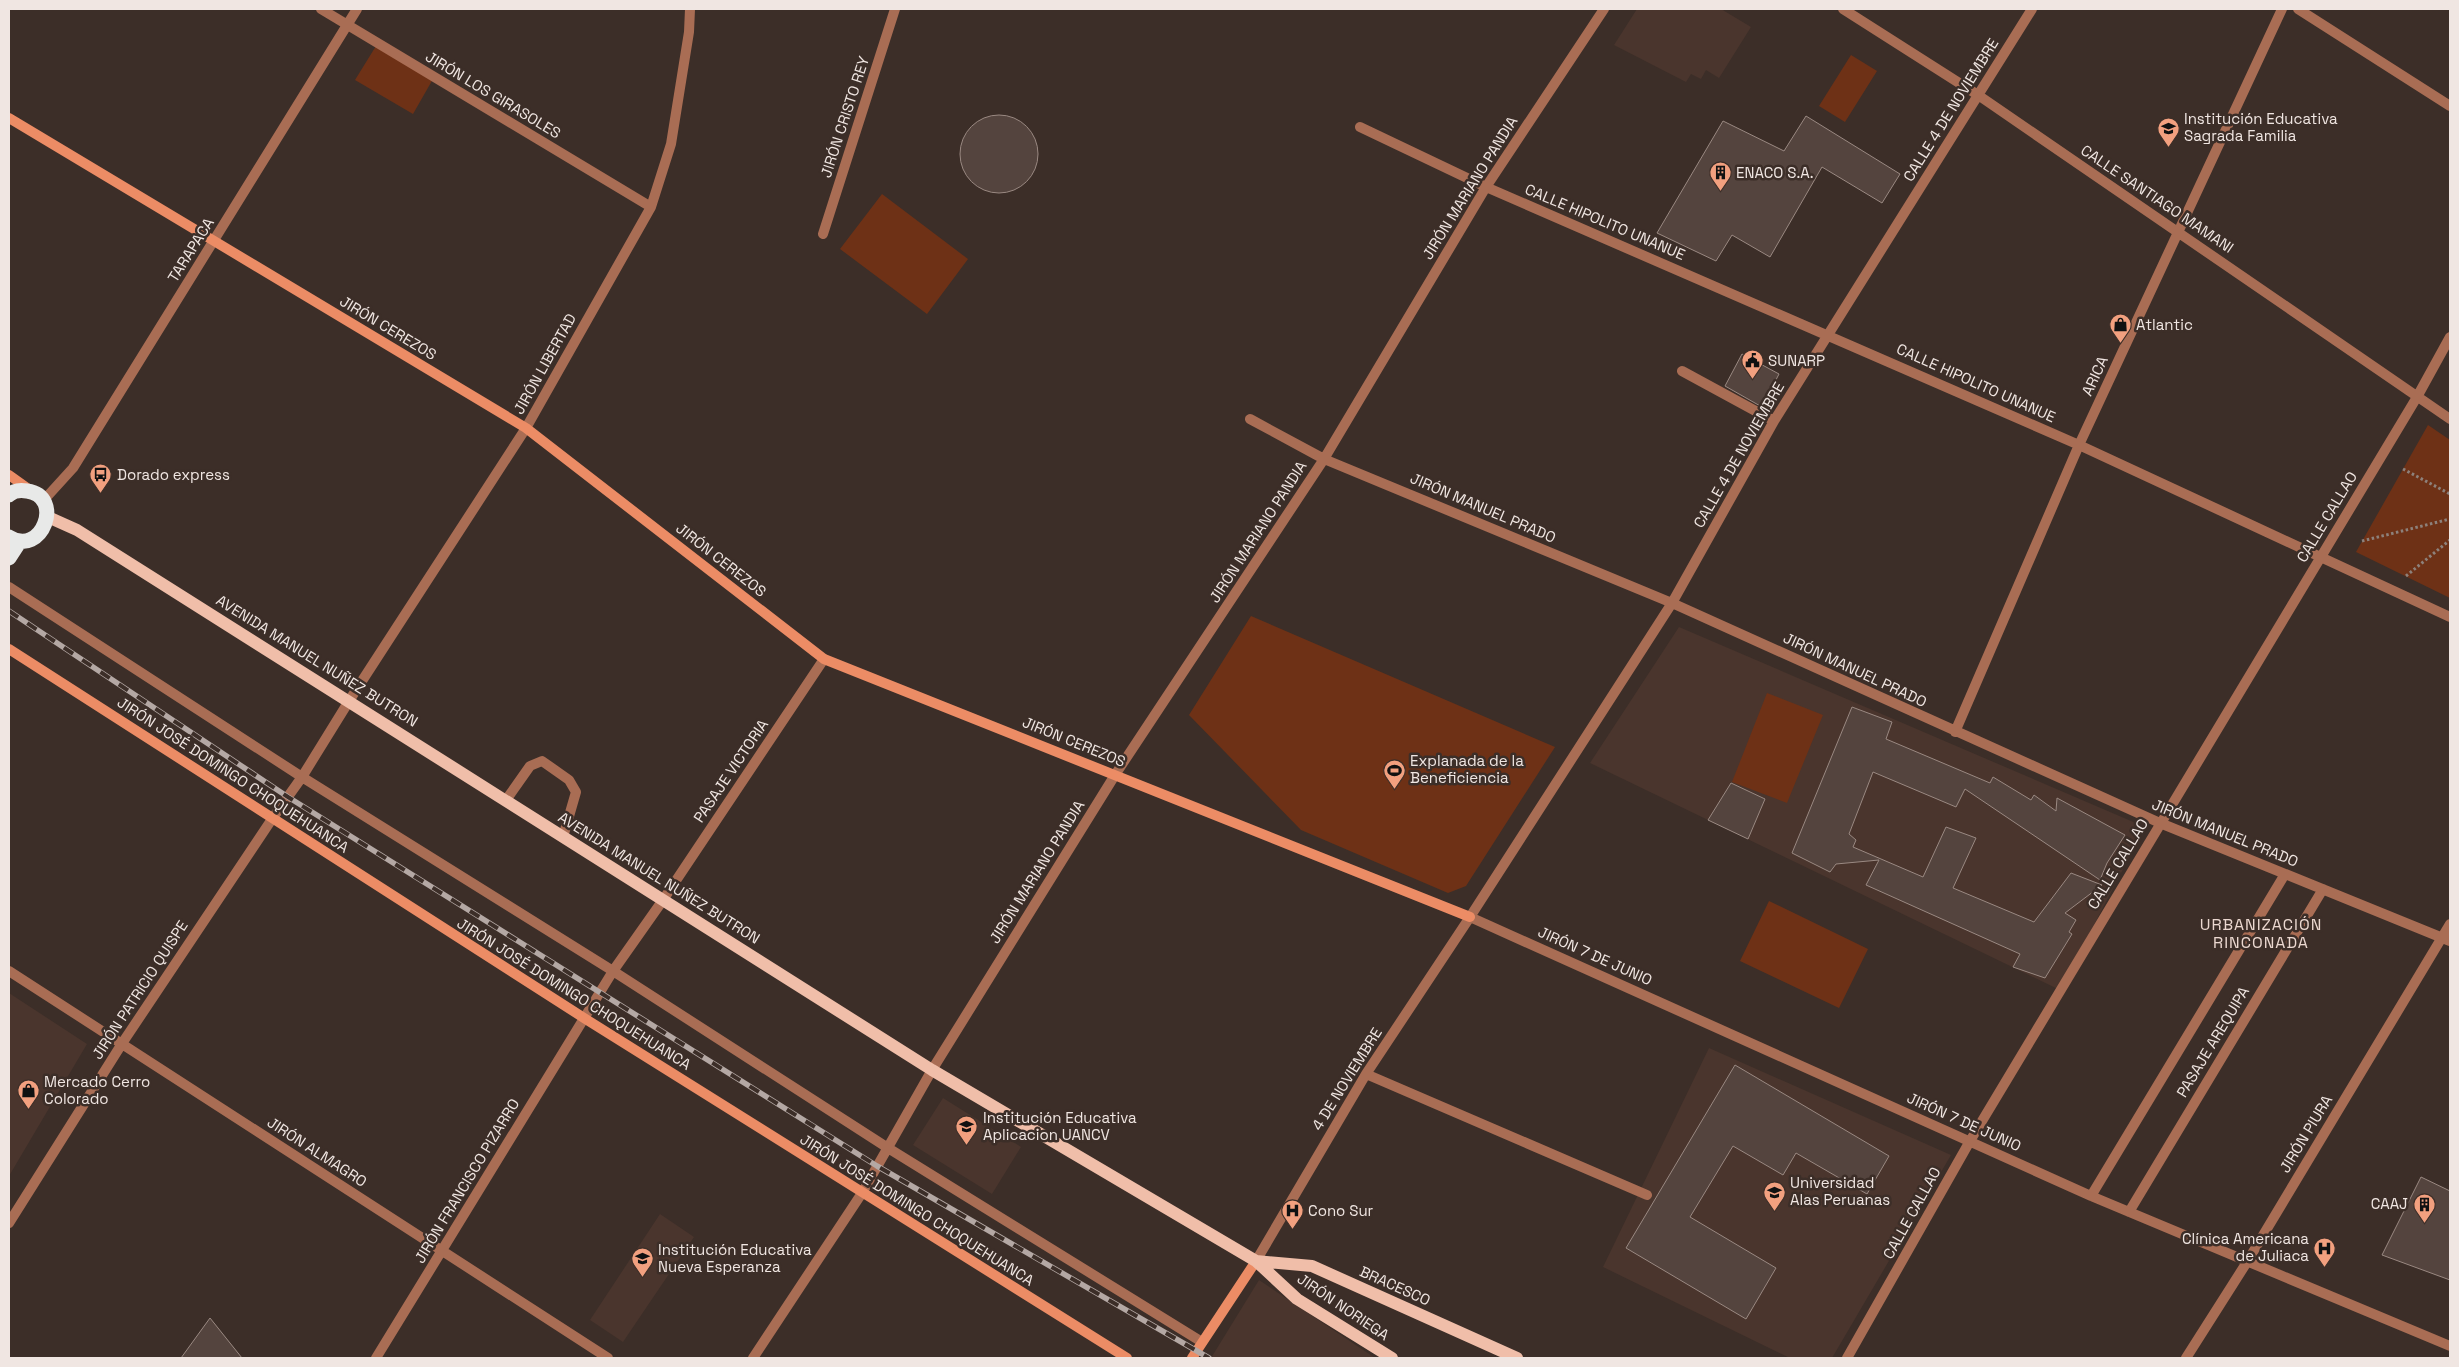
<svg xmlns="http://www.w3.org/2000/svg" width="2459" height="1367" font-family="'Space Grotesk',sans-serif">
<rect width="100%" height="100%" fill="#3c2e28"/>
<path fill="#4a352d" d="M1637,9H1721L1751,27L1719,78L1706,70L1701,79L1691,74L1686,82L1614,45Z
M1679,627L2145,827L2060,990L1590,763Z
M9,993L87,1044L9,1176Z
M1709,1048L1951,1155L1832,1358H1790L1603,1267Z
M943,1098L1021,1147L992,1194L913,1145Z
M660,1214L694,1237L623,1342L590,1320Z
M1259,1280L1375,1358H1211Z"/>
<path fill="#6e3116" d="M376,46L433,79L413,114L355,80Z
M1851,55L1877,71L1845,122L1819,106Z
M882,194L968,259L927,314L840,249Z
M2428,425L2450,440V598L2356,552Z
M1251,616L1555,747L1466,886L1448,893L1301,830L1189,715Z
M1767,693L1823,715L1787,803L1732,782Z
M1769,901L1868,949L1839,1008L1740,961Z"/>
<path fill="#54443e" stroke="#9a8982" d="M960 154a39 39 0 1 1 78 0a39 39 0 1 1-78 0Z
M1806,116L1900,174L1882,203L1822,167L1770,257L1732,235L1716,261L1657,233L1723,121L1784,151Z
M1742,354L1779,374L1762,407L1725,386Z
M1852,707L1892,722L1886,739L1990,783L1993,777L2031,800L2034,795L2056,811L2057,798L2125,835L2107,863L2100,880L1965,789L1956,807L1873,772L1849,834L1856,840L1853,847L1923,877L1946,827L1976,838L1953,888L2034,922L2071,873L2102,885L2065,913L2076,920L2069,932L2072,934L2045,978L2013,967L2020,954L1866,885L1879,860L1836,864L1830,872L1792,853Z
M1731,783L1765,799L1748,839L1708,820Z
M1735,1065L1889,1156L1867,1194L1796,1153L1783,1175L1733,1146L1690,1217L1776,1268L1746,1319L1626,1248Z
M2421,1177L2450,1191V1280L2382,1255Z
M210,1318L242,1358H181Z"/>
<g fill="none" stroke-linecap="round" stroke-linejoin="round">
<path stroke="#8d817b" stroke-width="3" stroke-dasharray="2.5 2.5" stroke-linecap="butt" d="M2403,469L2450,494
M2362,541L2450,519
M2406,576L2450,540"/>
<path stroke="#a96d54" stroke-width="10" d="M1360,127L1486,187
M506,800L530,766L542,761L569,780L576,792L563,837"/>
<path stroke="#a96d54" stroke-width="10" d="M321,9L651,207
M1843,9L1978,95L2450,419
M2298,9L2450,106
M1486,187L2079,445L2450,617
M823,234L895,9
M1682,371L1774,421
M1250,419L1324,459L1672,603L2160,823L2450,941
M43,501L73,468L357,9
M9,587L302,777L613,971L888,1148L1202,1342
M1955,732L2079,445L2282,9
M1470,917L2091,1196L2450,1346
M9,971L608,1358
M1366,1074L1647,1195
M2091,1196L2285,874
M2129,1212L2323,889
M9,1223L123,1042L272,819L302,777L349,701L526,428L651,207L671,144L689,32L690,9
M1256,1261L1366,1074L1470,917L1672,603L1774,421L2032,9
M376,1358L613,971L663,900L824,659
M753,1358L862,1193L932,1070L1115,775L1324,459L1486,187L1604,9
M1847,1358L1970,1141L2417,397L2450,337
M2186,1358L2247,1262L2450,924"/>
<path stroke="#ec8c65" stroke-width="10" d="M9,118L526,428L824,659L1470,917
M9,475L30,490
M9,649L584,1018L1127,1358
M1192,1358L1256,1261"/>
<path stroke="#f0bea9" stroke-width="12" d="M48,517L77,530L932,1070L1256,1261L1297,1299L1392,1358
M1256,1261L1312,1266L1517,1358"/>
<path stroke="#e8e9e8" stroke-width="15" d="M9,495C14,490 21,490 27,491C65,496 42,558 9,537
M9,558L20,541"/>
<defs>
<path id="rail" d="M9,611L288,797L877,1166L1209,1358"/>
</defs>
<use href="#rail" stroke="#b4a8a4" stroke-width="5.5"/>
<use href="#rail" stroke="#3c2e28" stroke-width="4" stroke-dasharray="11" stroke-linecap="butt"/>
</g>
<defs>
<symbol id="school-pin" viewBox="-11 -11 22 30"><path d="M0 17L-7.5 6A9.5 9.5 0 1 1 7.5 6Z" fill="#f2a07f" stroke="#3c2e28"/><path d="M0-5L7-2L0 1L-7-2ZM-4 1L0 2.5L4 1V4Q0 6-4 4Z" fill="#111"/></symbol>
<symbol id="building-pin" viewBox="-11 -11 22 30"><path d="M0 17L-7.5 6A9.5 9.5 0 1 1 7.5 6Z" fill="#f2a07f" stroke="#3c2e28"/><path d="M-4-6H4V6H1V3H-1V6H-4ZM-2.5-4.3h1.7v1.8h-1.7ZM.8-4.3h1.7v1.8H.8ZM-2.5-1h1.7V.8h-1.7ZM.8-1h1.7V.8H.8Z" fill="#111"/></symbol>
<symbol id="shop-pin" viewBox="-11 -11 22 30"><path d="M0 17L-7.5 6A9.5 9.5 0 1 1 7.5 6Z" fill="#f2a07f" stroke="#3c2e28"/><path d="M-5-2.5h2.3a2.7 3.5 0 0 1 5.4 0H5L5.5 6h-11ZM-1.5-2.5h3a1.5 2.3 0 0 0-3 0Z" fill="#111"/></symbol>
<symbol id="civic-pin" viewBox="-11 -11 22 30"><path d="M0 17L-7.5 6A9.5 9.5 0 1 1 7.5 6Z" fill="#f2a07f" stroke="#3c2e28"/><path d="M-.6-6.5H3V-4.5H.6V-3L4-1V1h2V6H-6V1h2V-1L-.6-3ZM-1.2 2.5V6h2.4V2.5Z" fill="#111"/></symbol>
<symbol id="bus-pin" viewBox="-11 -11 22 30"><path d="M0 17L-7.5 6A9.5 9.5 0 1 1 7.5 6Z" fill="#f2a07f" stroke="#3c2e28"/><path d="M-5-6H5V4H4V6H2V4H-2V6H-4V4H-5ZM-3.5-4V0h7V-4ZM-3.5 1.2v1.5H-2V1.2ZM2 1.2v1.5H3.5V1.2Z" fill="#111"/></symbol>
<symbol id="stadium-pin" viewBox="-11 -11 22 30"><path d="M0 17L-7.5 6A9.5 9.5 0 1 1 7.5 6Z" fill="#f2a07f" stroke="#3c2e28"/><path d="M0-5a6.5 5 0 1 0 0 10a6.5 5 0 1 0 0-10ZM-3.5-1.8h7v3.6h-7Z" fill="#111"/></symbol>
<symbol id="university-pin" viewBox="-11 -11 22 30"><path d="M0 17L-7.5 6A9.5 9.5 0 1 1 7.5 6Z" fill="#f2a07f" stroke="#3c2e28"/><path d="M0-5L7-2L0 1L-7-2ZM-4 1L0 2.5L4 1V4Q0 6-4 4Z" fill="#111"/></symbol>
<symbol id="hospital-pin" viewBox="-11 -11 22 30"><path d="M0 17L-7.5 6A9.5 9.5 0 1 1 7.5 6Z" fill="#f2a07f" stroke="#3c2e28"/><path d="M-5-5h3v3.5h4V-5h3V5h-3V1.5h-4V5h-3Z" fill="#111"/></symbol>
</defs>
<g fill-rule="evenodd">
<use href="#school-pin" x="2156" y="116" width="25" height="34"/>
<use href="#building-pin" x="1708" y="160" width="25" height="34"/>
<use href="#shop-pin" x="2108" y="312" width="25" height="34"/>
<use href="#civic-pin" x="1740" y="348" width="25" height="34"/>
<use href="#bus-pin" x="88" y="462" width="25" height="34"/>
<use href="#stadium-pin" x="1382" y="758" width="25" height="34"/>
<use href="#shop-pin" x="16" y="1078" width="25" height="34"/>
<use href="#school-pin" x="954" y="1114" width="25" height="34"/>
<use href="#university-pin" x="1762" y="1180" width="25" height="34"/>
<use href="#building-pin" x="2412" y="1192" width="25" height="34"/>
<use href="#hospital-pin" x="1280" y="1198" width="25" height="34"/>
<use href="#hospital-pin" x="2312" y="1236" width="25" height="34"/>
<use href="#school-pin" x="630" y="1246" width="25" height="34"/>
</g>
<g text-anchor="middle" stroke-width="5" stroke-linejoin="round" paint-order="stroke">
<g font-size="15" fill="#f0e6e2" stroke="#3c2e28">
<text transform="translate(493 95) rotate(31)" y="5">JIRÓN LOS GIRASOLES</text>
<text transform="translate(1951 110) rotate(-58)" y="5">CALLE 4 DE NOVIEMBRE</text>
<text transform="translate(845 117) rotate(-72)" y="5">JIRÓN CRISTO REY</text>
<text transform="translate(1470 188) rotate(-58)" y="5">JIRÓN MARIANO PANDIA</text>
<text transform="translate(2157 199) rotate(34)" y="5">CALLE SANTIAGO MAMANI</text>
<text transform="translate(1605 222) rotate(23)" y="5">CALLE HIPOLITO UNANUE</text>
<text transform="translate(191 250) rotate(-58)" y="5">TARAPACA</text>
<text transform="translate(388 328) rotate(31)" y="5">JIRÓN CEREZOS</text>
<text transform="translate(545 364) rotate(-61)" y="5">JIRÓN LIBERTAD</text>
<text transform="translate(2095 376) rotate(-65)" y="5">ARICA</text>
<text transform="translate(1976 383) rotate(24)" y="5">CALLE HIPOLITO UNANUE</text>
<text transform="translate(1739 455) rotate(-60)" y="5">CALLE 4 DE NOVIEMBRE</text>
<text transform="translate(1483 508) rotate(23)" y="5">JIRÓN MANUEL PRADO</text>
<text transform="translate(2327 517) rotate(-59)" y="5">CALLE CALLAO</text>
<text transform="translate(1258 532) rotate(-57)" y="5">JIRÓN MARIANO PANDIA</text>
<text transform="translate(721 560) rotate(38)" y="5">JIRÓN CEREZOS</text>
<text transform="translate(317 661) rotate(32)" y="5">AVENIDA MANUEL NUÑEZ BUTRON</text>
<text transform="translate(1855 670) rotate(25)" y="5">JIRÓN MANUEL PRADO</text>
<text transform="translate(1074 742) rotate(22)" y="5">JIRÓN CEREZOS</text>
<text transform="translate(731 771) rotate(-56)" y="5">PASAJE VICTORIA</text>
<text transform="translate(233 775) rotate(33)" y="5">JIRÓN JOSÉ DOMINGO CHOQUEHUANCA</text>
<text transform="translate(2225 833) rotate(22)" y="5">JIRÓN MANUEL PRADO</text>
<text transform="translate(2118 864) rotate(-59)" y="5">CALLE CALLAO</text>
<text transform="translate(1037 872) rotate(-58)" y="5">JIRÓN MARIANO PANDIA</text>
<text transform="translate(659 878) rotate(32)" y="5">AVENIDA MANUEL NUÑEZ BUTRON</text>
<text transform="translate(1595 956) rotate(24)" y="5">JIRÓN 7 DE JUNIO</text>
<text transform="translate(140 990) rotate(-57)" y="5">JIRÓN PATRICIO QUISPE</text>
<text transform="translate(574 994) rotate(32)" y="5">JIRÓN JOSÉ DOMINGO CHOQUEHUANCA</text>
<text transform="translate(2213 1042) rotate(-59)" y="5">PASAJE AREQUIPA</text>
<text transform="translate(1347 1079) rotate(-58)" y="5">4 DE NOVIEMBRE</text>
<text transform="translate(1964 1122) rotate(24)" y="5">JIRÓN 7 DE JUNIO</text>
<text transform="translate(2306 1134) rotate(-59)" y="5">JIRÓN PIURA</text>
<text transform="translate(317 1152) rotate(33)" y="5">JIRÓN ALMAGRO</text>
<text transform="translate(467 1181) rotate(-59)" y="5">JIRÓN FRANCISCO PIZARRO</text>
<text transform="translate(917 1210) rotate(32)" y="5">JIRÓN JOSÉ DOMINGO CHOQUEHUANCA</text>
<text transform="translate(1912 1213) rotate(-61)" y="5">CALLE CALLAO</text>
<text transform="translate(1395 1286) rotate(24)" y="5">BRACESCO</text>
<text transform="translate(1343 1307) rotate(34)" y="5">JIRÓN NORIEGA</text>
</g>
<g font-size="15" fill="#f0e6e2" stroke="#3c2e28" text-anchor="start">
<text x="2184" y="124">Institución Educativa<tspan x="2184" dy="17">Sagrada Familia</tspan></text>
<text x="1736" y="178">ENACO S.A.</text>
<text x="2136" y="330">Atlantic</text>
<text x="1768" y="366">SUNARP</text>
<text x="117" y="480">Dorado express</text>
<text x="1410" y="766">Explanada de la<tspan x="1410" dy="17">Beneficiencia</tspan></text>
<text x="44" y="1087">Mercado Cerro<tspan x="44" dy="17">Colorado</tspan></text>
<text x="983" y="1123">Institución Educativa<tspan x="983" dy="17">Aplicacion UANCV</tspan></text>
<text x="1790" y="1188">Universidad<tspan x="1790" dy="17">Alas Peruanas</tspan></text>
<text x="2408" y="1209" text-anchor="end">CAAJ</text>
<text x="1308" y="1216">Cono Sur</text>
<text x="2309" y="1244" text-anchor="end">Clínica Americana<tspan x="2309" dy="17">de Juliaca</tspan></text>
<text x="658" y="1255">Institución Educativa<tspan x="658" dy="17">Nueva Esperanza</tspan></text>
</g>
<g font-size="16" letter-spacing="1" fill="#ebd8d0" stroke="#3c2e28">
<text x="2261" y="930">URBANIZACIÓN<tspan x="2261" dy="18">RINCONADA</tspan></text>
</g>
</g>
<rect width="2459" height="1367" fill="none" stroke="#f0e6e2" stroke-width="20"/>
</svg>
